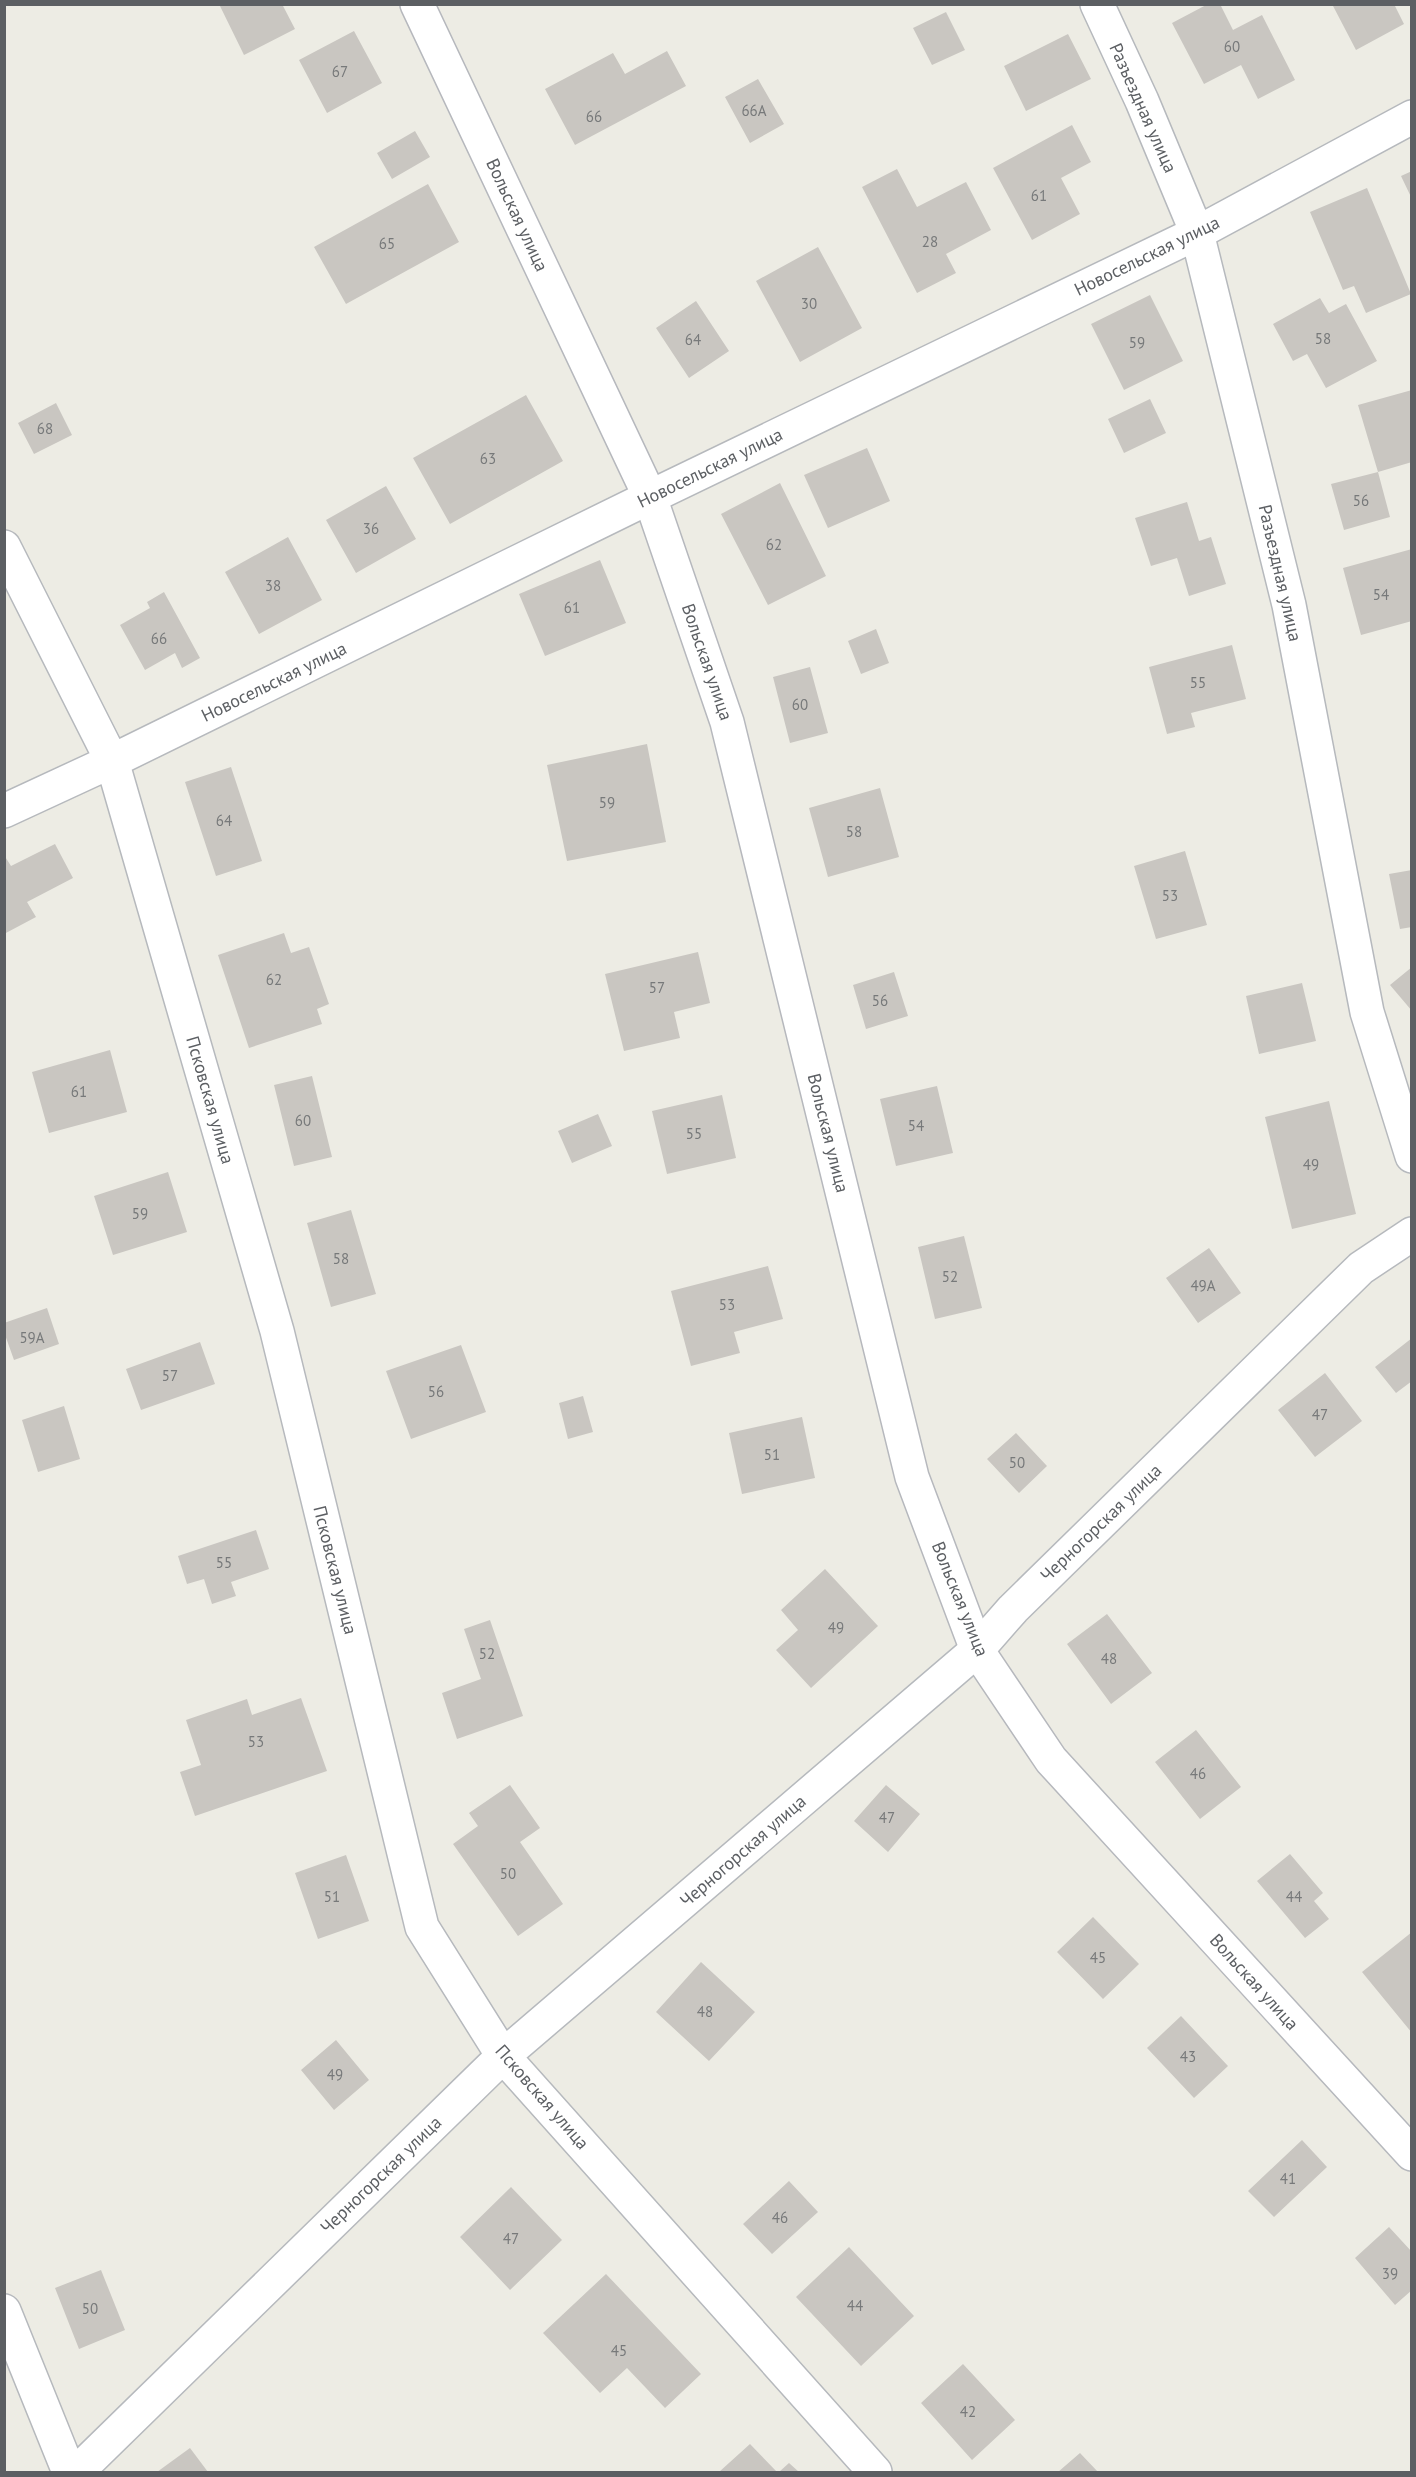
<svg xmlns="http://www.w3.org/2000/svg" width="1416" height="2477" font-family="'PT Sans',sans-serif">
<rect width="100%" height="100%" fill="#edece4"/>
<path fill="#c9c6c1" d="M219,4H282L295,29L244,55Z
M1208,4H1220L1233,30L1262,15L1295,80L1258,99L1241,65L1204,84L1172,23Z
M1332,4H1394L1404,24L1356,50Z
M946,12L965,50L932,65L913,28Z
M354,31L382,83L327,113L299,60Z
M1068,34L1091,79L1026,111L1004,66Z
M667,51L686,86L575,145L545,89L613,53L625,74Z
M758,79L784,124L750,143L725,97Z
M1072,125L1091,162L1061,178L1080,214L1032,240L993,168Z
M415,131L430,157L392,179L377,153Z
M897,169L917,207L966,182L991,230L946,254L956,273L917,293L862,187Z
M1412,171V199L1401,176Z
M428,184L459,242L346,304L314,247Z
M1367,188L1411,294L1366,313L1354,286L1343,290L1310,212Z
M818,247L862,328L800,362L756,281Z
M1150,295L1183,361L1124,390L1091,324Z
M1320,298L1329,313L1346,304L1377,361L1326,388L1307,354L1293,361L1273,324Z
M696,301L729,351L689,378L656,328Z
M1412,390V462L1378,472L1390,517L1344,530L1331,484L1378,472L1358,405Z
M526,395L563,461L450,524L413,458Z
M1150,399L1166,433L1124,453L1108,419Z
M56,403L72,435L34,454L18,423Z
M867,448L890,501L828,528L804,475Z
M780,483L826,576L768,605L721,514Z
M386,486L416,539L356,573L326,520Z
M1187,502L1199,541L1211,537L1226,584L1189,596L1177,558L1151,566L1135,518Z
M288,537L322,600L259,634L225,572Z
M1412,549V621L1361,635L1343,568Z
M600,560L626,623L545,656L519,594Z
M164,592L200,658L182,668L175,653L145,670L120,625L150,608L147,602Z
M876,629L889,663L861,674L848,641Z
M1232,645L1246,699L1191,713L1195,727L1167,734L1149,667Z
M810,667L828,733L790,743L773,677Z
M647,744L666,842L567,861L547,765Z
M231,767L262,861L216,876L185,782Z
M880,788L899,857L828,877L809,808Z
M55,844L73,878L27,902L36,917L4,934V855L11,866Z
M1185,851L1207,925L1156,939L1134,866Z
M1412,870V927L1400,929L1389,874Z
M284,933L291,953L309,947L329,1004L317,1009L322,1024L249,1048L218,955Z
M698,952L710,1003L674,1012L680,1038L624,1051L605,974Z
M1412,967V1011L1390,985Z
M894,972L908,1016L866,1029L853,985Z
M1302,983L1316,1041L1259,1054L1246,996Z
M110,1050L127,1112L49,1133L32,1072Z
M312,1076L332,1157L294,1166L274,1085Z
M937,1086L953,1153L896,1166L880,1099Z
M722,1095L736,1158L667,1174L652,1111Z
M1329,1101L1356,1214L1292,1229L1265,1117Z
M598,1114L612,1146L572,1163L558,1131Z
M168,1172L187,1232L113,1255L94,1196Z
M351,1210L376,1294L331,1307L307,1223Z
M964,1236L982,1308L935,1319L918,1247Z
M1209,1248L1241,1293L1198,1323L1166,1278Z
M768,1266L783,1319L734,1332L740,1353L691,1366L671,1291Z
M47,1308L59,1344L14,1360L4,1332V1323Z
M1412,1338V1381L1396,1393L1375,1367Z
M200,1342L215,1384L141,1410L126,1369Z
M461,1345L486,1412L411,1439L386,1371Z
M1325,1373L1362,1421L1315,1457L1278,1410Z
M583,1396L593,1432L568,1439L559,1403Z
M64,1406L80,1459L38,1472L22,1420Z
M802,1417L815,1478L742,1494L729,1433Z
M1016,1433L1047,1466L1019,1493L987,1459Z
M256,1530L269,1569L231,1582L236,1596L212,1604L204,1579L187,1584L178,1556Z
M825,1569L878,1626L811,1688L776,1650L798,1630L781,1610Z
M1107,1614L1152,1673L1111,1704L1067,1644Z
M490,1620L523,1716L457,1739L442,1693L481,1679L464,1629Z
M301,1698L327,1771L195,1816L180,1772L201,1765L186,1720L247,1699L252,1715Z
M1196,1730L1241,1787L1200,1819L1155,1762Z
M510,1785L540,1828L520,1842L563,1904L518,1936L453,1844L478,1826L469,1813Z
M886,1785L920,1814L888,1852L854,1821Z
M1290,1854L1323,1893L1314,1901L1329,1919L1305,1938L1257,1881Z
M346,1855L369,1921L318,1939L295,1873Z
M1093,1917L1139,1964L1103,1999L1057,1952Z
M1412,1932V2033L1362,1972Z
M701,1962L755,2012L709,2061L656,2012Z
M1181,2016L1228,2066L1194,2098L1147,2048Z
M336,2040L369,2080L334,2110L301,2070Z
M1302,2140L1327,2167L1274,2217L1248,2191Z
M789,2181L818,2212L772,2254L743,2224Z
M511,2187L562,2240L510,2290L460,2237Z
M1389,2227L1412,2252V2290L1395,2305L1355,2258Z
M849,2247L914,2316L861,2366L796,2297Z
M101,2270L125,2330L79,2349L55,2288Z
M606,2274L701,2374L665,2408L627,2368L600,2393L543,2333Z
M963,2364L1015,2420L972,2460L921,2403Z
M750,2444L777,2472H719Z
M190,2448L208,2472H157Z
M1080,2453L1098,2472H1058Z
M789,2463L799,2472H779Z"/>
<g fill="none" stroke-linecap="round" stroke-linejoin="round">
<defs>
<path id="street" d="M1097,4L1142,101L1197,233L1289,605L1367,1012L1412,1156
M4,547L112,761L277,1331L422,1927L503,2056L875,2472
M4,811L112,761L650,497L1197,233L1412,117
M4,2311L69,2472
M77,2472L503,2056L977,1650L1013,1609L1361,1268L1412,1234"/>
<path id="secondary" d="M417,4L650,497L727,722L912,1477L977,1650L1051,1760L1412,2154"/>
</defs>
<use href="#street" stroke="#b6b9bd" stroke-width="36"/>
<use href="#secondary" stroke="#b6b8bd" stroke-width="36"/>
<use href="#street" stroke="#fff" stroke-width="33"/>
<use href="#secondary" stroke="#fff" stroke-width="33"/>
</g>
<g text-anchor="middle" stroke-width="4.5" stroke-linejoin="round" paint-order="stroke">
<g font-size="15" fill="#77797a">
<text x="1232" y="52">60</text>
<text x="340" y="77">67</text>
<text x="754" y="116">66А</text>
<text x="594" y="122">66</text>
<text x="1039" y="201">61</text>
<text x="930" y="247">28</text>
<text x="387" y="249">65</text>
<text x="809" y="309">30</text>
<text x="1323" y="344">58</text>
<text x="693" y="345">64</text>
<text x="1137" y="348">59</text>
<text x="45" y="434">68</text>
<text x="488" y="464">63</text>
<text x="1361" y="506">56</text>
<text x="371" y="534">36</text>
<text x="774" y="550">62</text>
<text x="273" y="591">38</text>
<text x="1381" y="600">54</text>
<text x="572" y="613">61</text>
<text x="159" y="644">66</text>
<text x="1198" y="688">55</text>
<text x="800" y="710">60</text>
<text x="607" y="808">59</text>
<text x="224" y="826">64</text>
<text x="854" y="837">58</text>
<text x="1170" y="901">53</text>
<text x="274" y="985">62</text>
<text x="657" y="993">57</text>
<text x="880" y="1006">56</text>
<text x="79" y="1097">61</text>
<text x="303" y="1126">60</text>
<text x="916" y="1131">54</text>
<text x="694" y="1139">55</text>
<text x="1311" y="1170">49</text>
<text x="140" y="1219">59</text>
<text x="341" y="1264">58</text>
<text x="950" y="1282">52</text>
<text x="1203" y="1291">49А</text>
<text x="727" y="1310">53</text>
<text x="32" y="1343">59А</text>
<text x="170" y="1381">57</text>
<text x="436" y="1397">56</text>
<text x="1320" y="1420">47</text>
<text x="772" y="1460">51</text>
<text x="1017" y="1468">50</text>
<text x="224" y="1568">55</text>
<text x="836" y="1633">49</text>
<text x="487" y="1659">52</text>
<text x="1109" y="1664">48</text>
<text x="256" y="1747">53</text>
<text x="1198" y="1779">46</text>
<text x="887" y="1823">47</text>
<text x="508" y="1879">50</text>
<text x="332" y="1902">51</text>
<text x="1294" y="1902">44</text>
<text x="1098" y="1963">45</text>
<text x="705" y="2017">48</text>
<text x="1188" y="2062">43</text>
<text x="335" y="2080">49</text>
<text x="1288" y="2184">41</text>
<text x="780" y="2223">46</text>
<text x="511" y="2244">47</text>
<text x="1390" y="2279">39</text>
<text x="855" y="2311">44</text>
<text x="90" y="2314">50</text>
<text x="619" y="2356">45</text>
<text x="968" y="2417">42</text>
</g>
<g font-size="18" fill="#5c5f63" stroke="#fff">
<text transform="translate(1143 108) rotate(66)" y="6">Разъездная улица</text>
<text transform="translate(517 215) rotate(65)" y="6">Вольская улица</text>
<text transform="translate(1147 256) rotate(-26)" y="6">Новосельская улица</text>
<text transform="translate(710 468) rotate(-26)" y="6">Новосельская улица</text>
<text transform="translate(1280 573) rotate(77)" y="6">Разъездная улица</text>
<text transform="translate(707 662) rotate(71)" y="6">Вольская улица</text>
<text transform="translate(274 682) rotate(-26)" y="6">Новосельская улица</text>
<text transform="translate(210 1100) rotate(74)" y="6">Псковская улица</text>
<text transform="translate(828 1133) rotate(76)" y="6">Вольская улица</text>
<text transform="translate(1101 1523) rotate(-44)" y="6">Черногорская улица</text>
<text transform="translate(335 1570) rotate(76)" y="6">Псковская улица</text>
<text transform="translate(960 1599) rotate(68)" y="6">Вольская улица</text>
<text transform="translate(743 1851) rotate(-41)" y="6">Черногорская улица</text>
<text transform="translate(1254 1982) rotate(48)" y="6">Вольская улица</text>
<text transform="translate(542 2097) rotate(49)" y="6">Псковская улица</text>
<text transform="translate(381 2175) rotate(-44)" y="6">Черногорская улица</text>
</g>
</g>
<rect width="1416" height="2477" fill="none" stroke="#5c5f63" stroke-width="12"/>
</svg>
